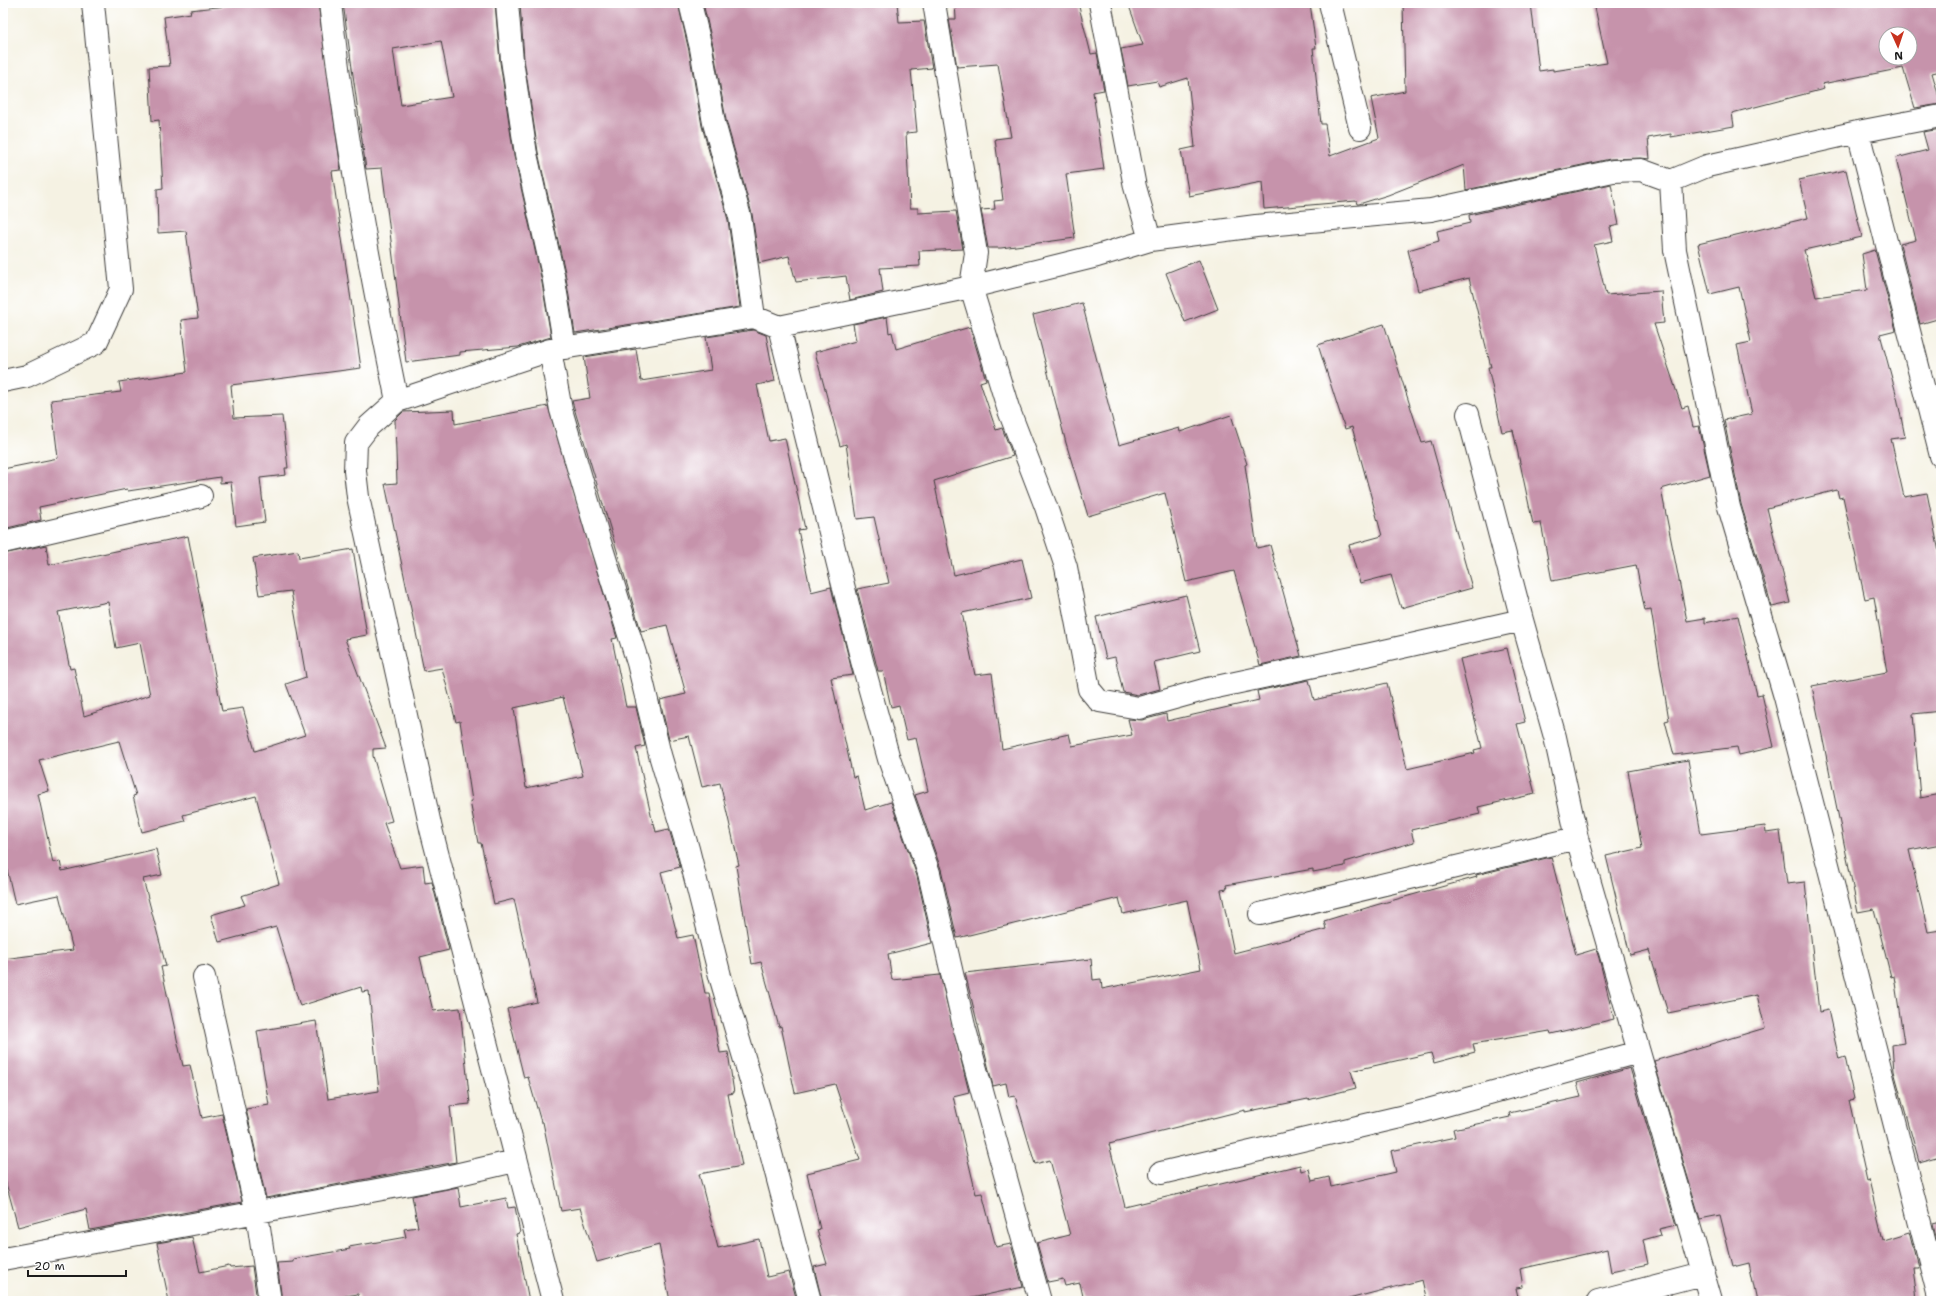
<svg xmlns="http://www.w3.org/2000/svg" width="1944" height="1304" font-family="'Shantell Sans',sans-serif">
<rect width="100%" height="100%" fill="#fff"/>
<filter id="ink" filterUnits="userSpaceOnUse"><feTurbulence type="fractalNoise" baseFrequency=".025" numOctaves="2"/><feDisplacementMap in="SourceGraphic" scale="8" xChannelSelector="R" yChannelSelector="G"/><feConvolveMatrix kernelMatrix="1 2 1 2 8 2 1 2 1" color-interpolation-filters="sRGB"/></filter>
<filter id="wash" filterUnits="userSpaceOnUse"><feTurbulence type="fractalNoise" baseFrequency=".012" numOctaves="4" result="noise"/><feDisplacementMap in="SourceGraphic" scale="16" xChannelSelector="R" yChannelSelector="G"/><feGaussianBlur stdDeviation="0.9" result="paint"/><feColorMatrix in="noise" values="0 0 0 0 0 0 0 0 0 0 0 0 0 0 0 0 0 1.4 0 .05"/><feComposite in="paint" operator="in"/></filter>
<g filter="url(#wash)">
<rect width="100%" height="100%" fill="#f5f2e3"/>
<g id="blocks">
<path fill="#c693ab" fill-rule="evenodd" d="M253,3H318L341,170L332,171L361,368L231,385L234,418L282,416L288,468H285L286,475L260,478L265,522L236,526L231,482L220,483V477L128,491L127,489L39,507L41,520L3,529V469L58,458L51,400L121,392L119,382L187,372L181,320L198,318L186,231L158,233L157,189L163,188L159,120L152,121L149,67L170,66L164,17L191,13L190,10Z
M343,3H495L500,62L514,156L541,277L551,337L518,347L460,352V355L406,362L382,168L366,169ZM441,41L452,97L401,105L393,49Z
M520,3H678L689,51L702,126L728,220L740,307L575,333L565,272L538,152L524,59Z
M703,3H897L899,22L924,21L932,68L911,70L917,132L906,133L910,208H918V213L956,211L963,249L919,251L920,266L880,268L883,292L850,300L846,276L796,282L789,256L759,263L752,214L726,120L713,46Z
M955,3H1078L1091,54L1097,53L1104,90L1093,92L1104,169L1066,174L1075,238L1001,248H988L981,210L995,209L994,201L1003,200L995,139L1011,137L998,64L957,67L949,19H956Z
M1128,3H1310L1316,48H1313L1321,124H1325L1330,156L1379,138L1371,98L1405,91L1403,3H1531L1539,71L1553,69V71L1607,63L1594,3H1941V71L1932,73L1941,104L1915,108L1903,68L1822,84L1824,89L1732,113L1734,126L1671,137V134L1648,138L1650,159L1641,158L1610,159L1466,190L1464,165L1388,195L1359,204H1357L1356,201L1264,209L1262,182L1189,196L1181,150L1195,147L1188,78L1159,87L1157,81L1128,86L1121,49L1143,45ZM1886,34H1910V58H1886Z
M1941,129V318L1920,324L1900,244L1916,240L1896,158L1928,150L1923,132Z
M1846,170L1862,237L1804,250L1816,297L1867,290L1862,254L1875,250L1896,330L1880,334L1897,397L1905,437L1891,439L1904,497L1927,493L1941,562V711L1913,714L1920,798L1941,794V844L1909,850L1928,932L1941,930V1156L1919,1162L1894,1071L1892,1045L1904,1043L1894,976L1891,977L1874,909L1858,912L1812,686L1887,672L1874,597L1865,599L1843,497L1839,498L1837,490L1767,508L1790,603L1772,607L1741,504L1724,420L1752,414L1737,345L1751,342L1739,287L1710,294L1698,244L1808,218L1799,180Z
M1611,184L1619,225L1610,227L1613,241L1594,245L1606,295L1661,291L1664,323L1654,324L1682,408L1688,406L1693,427L1699,426L1710,475L1661,489L1687,621L1705,618V623L1738,616L1757,695L1762,694L1774,747L1739,755L1737,747L1674,755L1665,721L1669,720L1651,610L1645,611L1636,565L1552,581L1541,523L1533,524L1513,430L1502,432L1488,367H1491L1469,278L1418,291L1408,250L1439,241L1437,231L1470,223L1469,215Z
M1199,260L1218,309L1185,322L1166,273Z
M1082,303L1119,445L1179,428L1180,432L1231,415L1247,464L1245,465L1257,548L1270,545L1301,656L1260,665L1234,571L1186,582L1165,493L1088,516L1066,443L1033,315Z
M887,317L889,333L892,332L896,349L970,327L986,380L980,382L996,430L1002,428L1013,456L934,481L954,575L1022,559L1031,598L962,613L975,675L992,673L1002,749L1069,734L1072,746L1132,735L1128,719L1142,720L1166,714L1167,721L1259,700L1257,691L1309,680L1314,700L1387,683L1407,769L1475,753L1474,750L1482,748L1460,659L1507,648L1525,722L1517,724L1535,794L1478,807L1480,814L1411,830L1414,842L1345,862V866L1313,872V869L1226,885L1227,889L1221,890L1234,953L1326,929L1324,921L1376,905L1477,877L1476,875L1551,857L1576,955L1596,949L1599,958L1614,1019L1551,1034L1550,1031L1473,1044L1475,1052L1434,1063L1431,1053L1351,1071L1356,1088L1308,1100V1099L1245,1112V1110L1109,1144L1125,1207L1300,1165L1301,1171L1309,1169L1312,1181L1329,1177L1331,1187L1396,1172L1391,1151L1455,1137L1453,1129L1510,1117L1509,1113L1581,1097L1577,1083L1630,1068L1676,1225L1659,1229L1661,1235L1643,1240L1648,1264L1611,1272L1607,1249L1520,1269L1523,1287L1516,1288L1519,1301H1427L1422,1280L1341,1301H1084L1080,1283L1065,1286L1063,1279L1048,1282L1037,1243L1070,1235L1050,1160L1035,1164L1015,1096L1009,1097L1006,1083L993,1086L965,973L1091,959L1093,980L1101,979L1102,989L1201,969L1187,900L1123,914L1119,898L957,938L941,869L915,795L928,791L916,738L907,740L899,705L891,707L883,671H878L857,589L889,583L874,517L857,519L846,444L840,446L815,352L856,341L853,324Z
M1384,324L1422,443L1431,441L1472,588L1401,608L1391,575L1360,583L1349,545L1382,536L1352,427L1345,429L1318,345Z
M753,330L766,335L775,381L757,385L769,441L785,438L805,529L798,530L811,592L831,587L853,675L831,678L853,777L857,776L865,810L891,802L917,876L932,943L888,954L892,980L940,975L969,1092L953,1096L976,1194L982,1193L996,1247L1011,1244L1023,1287L958,1301H822L814,1267L827,1264L817,1230L820,1229L807,1173L860,1160L835,1084L795,1093L781,1026L779,1027L761,962L752,964L736,866L739,865L720,783L702,787L689,736L669,740L660,700L686,694L667,625L641,631L572,401L590,398L584,357L636,349L641,381L711,370L706,337Z
M548,406L617,638L612,639L626,707H636L645,746L636,748L653,824L654,823L656,832L669,829L680,867L661,872L678,938L693,935L705,993H709L720,1053L728,1052L734,1093L728,1094L742,1166L699,1174L718,1248L759,1239L767,1277L789,1272L797,1301H670L659,1245L597,1262L580,1208L561,1211L543,1122H541L528,1077L524,1078L507,1009L537,1002L514,899L494,904L481,843H478L470,801H472L460,721L456,722L442,668L424,671L385,484L397,483L395,420L403,412L454,410L455,424ZM563,697L583,776L526,788L514,708Z
M188,536L222,711L243,708L255,751L305,735L286,684L306,677L291,591L259,595L253,558L298,551L299,558L353,549L367,635L345,639L386,748L373,749V756L392,821L384,823L400,868L423,865L425,883L432,882L449,950L420,957L433,1011L460,1008L470,1104L450,1106L456,1162L266,1198L246,1109L269,1105L257,1031L316,1021L328,1099L379,1091L369,991L362,992L361,987L300,1006L276,927L219,942L211,915L245,905L241,896L279,884L256,796L183,815L185,821L142,832L133,796L136,795L119,741L39,760L49,791L38,794L53,863L60,861L62,871L156,849L162,875L143,879L166,966L161,967L183,1066L190,1065L202,1118L222,1114L242,1202L90,1230L86,1209L18,1227L3,1172V959L73,950L59,895L15,904L3,852V554L46,545L49,565ZM108,602L116,648L140,643L150,695L84,716L74,668L70,669L58,612Z
M1186,595L1200,651L1154,662L1160,689L1138,695L1123,692L1115,657L1106,659L1096,617Z
M1688,760L1701,834L1765,826L1766,833L1780,831L1787,884L1805,882L1819,1012L1828,1010L1839,1059L1845,1057L1854,1099L1849,1100L1867,1181L1869,1180L1883,1240L1909,1232L1918,1267H1913L1917,1301H1757L1749,1263L1733,1267L1720,1215L1700,1219L1654,1061L1765,1028L1757,995L1668,1013L1649,950L1630,955L1606,856L1642,848L1628,771Z
M458,1187L461,1207L506,1198L508,1208L515,1207L520,1233L516,1234L529,1301H359L358,1294L315,1301H282L277,1263L293,1262V1259L350,1249L349,1247L406,1237L404,1229L418,1227L412,1196Z
M1941,1222V1255L1933,1224Z
M192,1237L200,1272L229,1266L230,1268L252,1266L257,1301H169L157,1243Z"/>
</g>
</g>
<g filter="url(#ink)">
<use href="#blocks" fill-opacity="0" stroke="#3d3c3a" stroke-width="1"/>
<g fill="none" stroke-linecap="round" stroke-linejoin="round">
<defs>
<path id="minor" d="M330,3C345,137 370,269 397,401
M507,3L512,60L526,154L553,275L565,348
M690,3L701,48L714,123L740,217L754,317
M1100,3L1135,187L1150,240
M1330,3L1360,128
M1858,132L1941,456
M1671,181L1675,250L1729,507L1785,697L1940,1301
M779,327L862,661L889,759L929,873L964,1026L1040,1301
M550,350L561,410L599,539L638,663L660,755L688,849L720,976L759,1108L810,1301
M3,381L27,376L96,343L121,289L93,3
M1468,414L1522,620L1555,737L1577,838L1711,1301
M3,542L201,496
M1522,620L1371,654L1207,689L1139,708L1099,701L1089,689L1066,567L1046,507L1008,408L971,287L1097,256L1150,240L1256,226L1431,210L1613,171L1641,170L1671,181L1707,166L1858,132L1941,116
M1260,914L1577,838
M204,977L257,1214L270,1301
M1161,1173L1413,1114L1639,1052
M3,1259L442,1178L515,1161
M553,1301L431,829L358,497L355,471L356,443L369,426L397,401L550,350L754,317L779,327L971,287L976,253L934,3
M1598,1301L1702,1274"/>
</defs>
<use href="#minor" stroke="#3d3c3a" stroke-width="24"/>
<use href="#minor" stroke="#fff" stroke-width="22"/>
</g>
</g>
<rect width="1944" height="1304" fill="none" stroke="#fff" stroke-width="16"/>
<g transform="translate(1898 46) rotate(177)"><circle r="19" fill="#ffffff" stroke="#a4a4a4"/>
<path d="M0-3L7 15L0 10L-7 15Z" fill="#c8321e"/>
<text y="-6" font-size="11" font-weight="bold" text-anchor="middle" fill="#1c1c1c">N</text>
</g>
<path d="M28 1270v6h98v-6" fill="none" stroke="#1c1c1c" stroke-width="2"/>
<text x="34" y="1270" font-size="12" fill="#1c1c1c" stroke="#ffffff" stroke-width="3" paint-order="stroke">20 m</text>
</svg>
